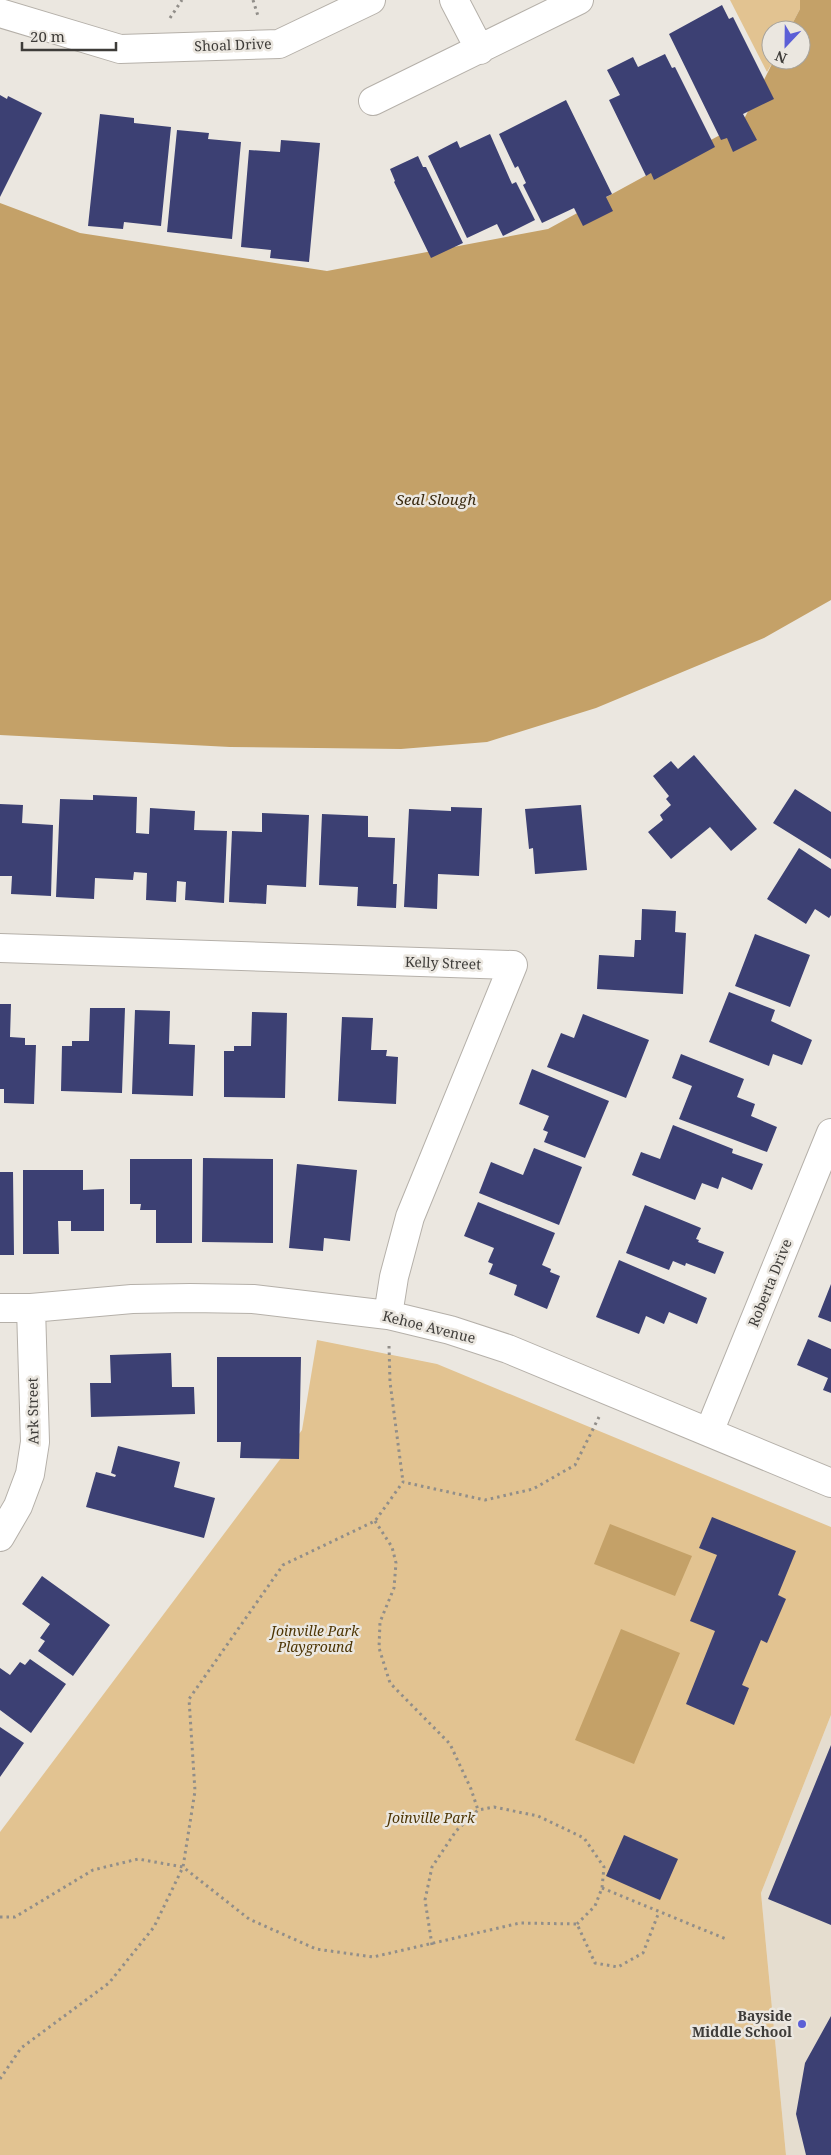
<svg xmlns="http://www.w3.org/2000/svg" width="831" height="2155" font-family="'Noto Serif',serif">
<rect width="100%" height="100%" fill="#ebe7e0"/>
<path fill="#e5ddcf" d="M831,1715V2155H786L761,1893Z"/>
<path fill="#e2c391" d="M730,0H800V9L789,30H771V60H774L767,72Z
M317,1340L437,1364L831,1527V1715L761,1893L786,2155H0V1832L302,1430Z"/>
<path fill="#c4a168" d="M800,0H831V600L764,638L596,708L487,742L401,749L230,747L0,735V203L80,233L327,271L548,229L742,123L774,60H801V30H789L800,9Z
M610,1524L692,1556L675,1596L594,1564Z
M621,1629L680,1653L634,1764L575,1740Z"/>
<path fill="#3c4073" d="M722,5L729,19L733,17L774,99L743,114L757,140L733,152L727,138L721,140L669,34Z
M665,54L672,68L675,67L715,147L654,180L651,173L646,176L609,100L620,95L607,70L633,57L638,67Z
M0,95L7,99L8,96L42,113L0,197Z
M566,100L612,194L606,197L613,211L583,226L574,208L542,223L523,185L526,183L518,166L515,168L499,134Z
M100,114L134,118V123L171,127L161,226L124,222L123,229L88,226Z
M177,130L209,133L208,139L241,142L232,239L167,232Z
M490,134L512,184L516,182L535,220L503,236L497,224L467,238L428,156L457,141L460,148Z
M281,140L320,143L309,262L270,258L271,250L241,247L249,150L280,152Z
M418,156L423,167H426L463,243L431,258L394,182L395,181L390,169Z
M694,755L757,829L731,851L710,827L671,859L648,832L663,820L660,815L671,805L666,799L669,796L653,776L671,761L678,769Z
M795,789L831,812V859L773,823Z
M93,795L137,797L136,833L149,834L150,808L195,811L194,830L227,831L224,903L185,900L186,882L177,881L176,902L146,900L147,873L134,872L133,880L95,878L94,899L56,897L60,799L93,800Z
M0,804L23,805L22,823L53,825L51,896L11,894L12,876H0Z
M581,805L587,870L535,874L533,848L529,849L525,809Z
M451,807L482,808L479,876L438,874L437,909L404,907L409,809L451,811Z
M262,813L309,815L306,887L267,885L266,904L229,902L232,831L262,832Z
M322,814L368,816V837L395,838L393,884H397L396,908L357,906L358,887L319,885Z
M799,848L831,869V915L829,918L815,909L806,924L767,899Z
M642,909L676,911L675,932L686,933L683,994L597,989L599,955L634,957L635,940H641Z
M755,934L810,955L790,1007L735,986Z
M729,992L775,1010L771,1021L812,1040L802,1065L773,1054L769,1066L709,1042Z
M0,1004H11L10,1037L25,1038V1045H36L34,1104L4,1103V1089H0Z
M90,1008H125L122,1093L61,1091L62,1046H72V1041H89Z
M135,1010L170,1011L169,1044L195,1045L193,1096L132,1094Z
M252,1012L287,1013L285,1098L224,1097V1051H234V1046H251Z
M583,1014L649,1040L626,1098L547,1067L561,1033L574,1038Z
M342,1017L373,1018L371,1050H387L386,1056L398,1057L396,1104L338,1101Z
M681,1054L744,1079L737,1097L755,1104L751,1116L777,1127L767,1152L679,1119L692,1086L672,1078Z
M532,1069L609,1101L585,1158L544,1142L548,1132L543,1130L549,1116L519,1104Z
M673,1125L733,1149L732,1153L763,1164L752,1190L722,1177L718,1189L702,1183L695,1200L632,1175L641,1152L660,1159Z
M534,1148L582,1167L559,1225L479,1193L491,1162L523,1175Z
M203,1158L273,1159V1243L202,1242Z
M130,1159H192V1243H156V1210H140L141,1204H130Z
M297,1164L357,1170L350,1241L324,1238L323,1251L289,1248Z
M23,1170H83V1190L104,1189V1231H71V1221H58L59,1254H23Z
M0,1172H13L14,1255H0Z
M478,1202L555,1233L542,1265L551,1269L550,1272L560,1276L547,1309L514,1295L517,1285L489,1274L493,1264L488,1262L494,1248L464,1236Z
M645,1205L701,1228L696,1239L699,1240L698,1242L724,1252L715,1274L686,1263L685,1266L673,1261L669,1270L626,1253Z
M619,1260L707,1298L697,1324L669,1312L664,1324L646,1316L639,1334L596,1317Z
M831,1284V1322L818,1317Z
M808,1339L831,1349V1393L823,1390L828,1378L797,1365Z
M171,1353L172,1387H194L195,1414L91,1417L90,1383H111L110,1355Z
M217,1357H301L299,1459L240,1458L241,1442H217Z
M118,1446L180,1462L174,1487L215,1498L204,1538L86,1507L96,1472L115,1477L116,1475L111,1473Z
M712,1517L796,1551L778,1595L786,1599L767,1643L761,1640L742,1685L749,1688L734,1725L686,1704L715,1631L690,1621L717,1555L699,1548Z
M42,1576L110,1625L73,1676L38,1651L45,1641L40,1638L50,1624L22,1604Z
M30,1659L66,1684L31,1733L0,1710V1668L10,1675L20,1662L25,1665Z
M0,1727L24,1743L0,1777Z
M831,1745V1925L768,1899Z
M624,1835L678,1859L660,1900L606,1876Z
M831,2016V2155H806L796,2114L805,2063Z"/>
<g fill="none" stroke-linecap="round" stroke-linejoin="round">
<defs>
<path id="minor" d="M454,0L480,50
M0,13L120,49L279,44L371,0
M373,101L579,0
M0,948L513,965L410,1217L394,1277L388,1315
M0,1308H31L132,1299L190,1298L253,1299L388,1315L450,1330L508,1349L831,1483
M709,1432L831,1133
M0,1537L18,1506L30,1474L35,1442L31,1308"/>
</defs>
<use href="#minor" stroke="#b5b0a9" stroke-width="30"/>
<path stroke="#918e89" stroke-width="3" stroke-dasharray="2.5 4" stroke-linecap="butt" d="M253,0L258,16
M170,18L182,0
M389,1346L390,1382L403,1482
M375,1521L392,1547L396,1563L394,1588L380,1622L379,1648L390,1683L450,1744L471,1789L478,1810
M602,1888L726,1939
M0,1917H15L93,1870L138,1859L183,1867L249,1919L316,1949L373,1957L520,1923L577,1924L595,1963L618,1967L643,1953L659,1912
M432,1945L425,1900L432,1867L456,1831L478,1810L494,1807L538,1816L584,1838L604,1867L602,1888L595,1906L577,1924
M0,2079L21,2048L109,1983L154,1927L183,1867L195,1791L189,1699L283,1565L375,1521L403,1482L485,1500L533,1489L575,1465L599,1417"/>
<use href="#minor" stroke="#fff" stroke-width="28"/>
</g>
<circle fill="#5c5fd6" stroke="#ebe7e0" stroke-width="2" cx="802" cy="2024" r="5"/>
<g text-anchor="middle" stroke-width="5" stroke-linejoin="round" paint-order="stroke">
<g font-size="14" fill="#3e3c39" stroke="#ebe7e0">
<text transform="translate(233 45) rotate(-2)" y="5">Shoal Drive</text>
<text transform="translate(443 963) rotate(2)" y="5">Kelly Street</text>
<text transform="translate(770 1283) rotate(-68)" y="5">Roberta Drive</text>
<text transform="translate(429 1327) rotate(14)" y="5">Kehoe Avenue</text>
<text transform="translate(33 1411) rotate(-91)" y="5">Ark Street</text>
</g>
<g font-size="14" font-style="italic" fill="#4d3504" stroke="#ebe7e0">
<text x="315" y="1636">Joinville Park<tspan x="315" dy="16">Playground</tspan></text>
<text x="431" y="1823">Joinville Park</text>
</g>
<g font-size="14" font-weight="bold" fill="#3e3c39" stroke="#ebe7e0" text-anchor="end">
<text x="792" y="2021">Bayside<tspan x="792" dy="16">Middle School</tspan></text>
</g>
<g font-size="15" font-style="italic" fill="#3a2a10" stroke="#ebe7e0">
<text x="436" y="505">Seal Slough</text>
</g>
</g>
<g transform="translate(786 45) rotate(202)"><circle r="24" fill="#ebe7e0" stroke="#a6a39d"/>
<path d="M0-4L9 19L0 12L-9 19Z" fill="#5c5fd6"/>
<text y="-8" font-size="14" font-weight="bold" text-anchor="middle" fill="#3e3c39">N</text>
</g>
<path d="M22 42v8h94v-8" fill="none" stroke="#3e3c39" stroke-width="2.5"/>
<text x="30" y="42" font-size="15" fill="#3e3c39" stroke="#ebe7e0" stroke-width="4" paint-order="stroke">20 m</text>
</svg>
